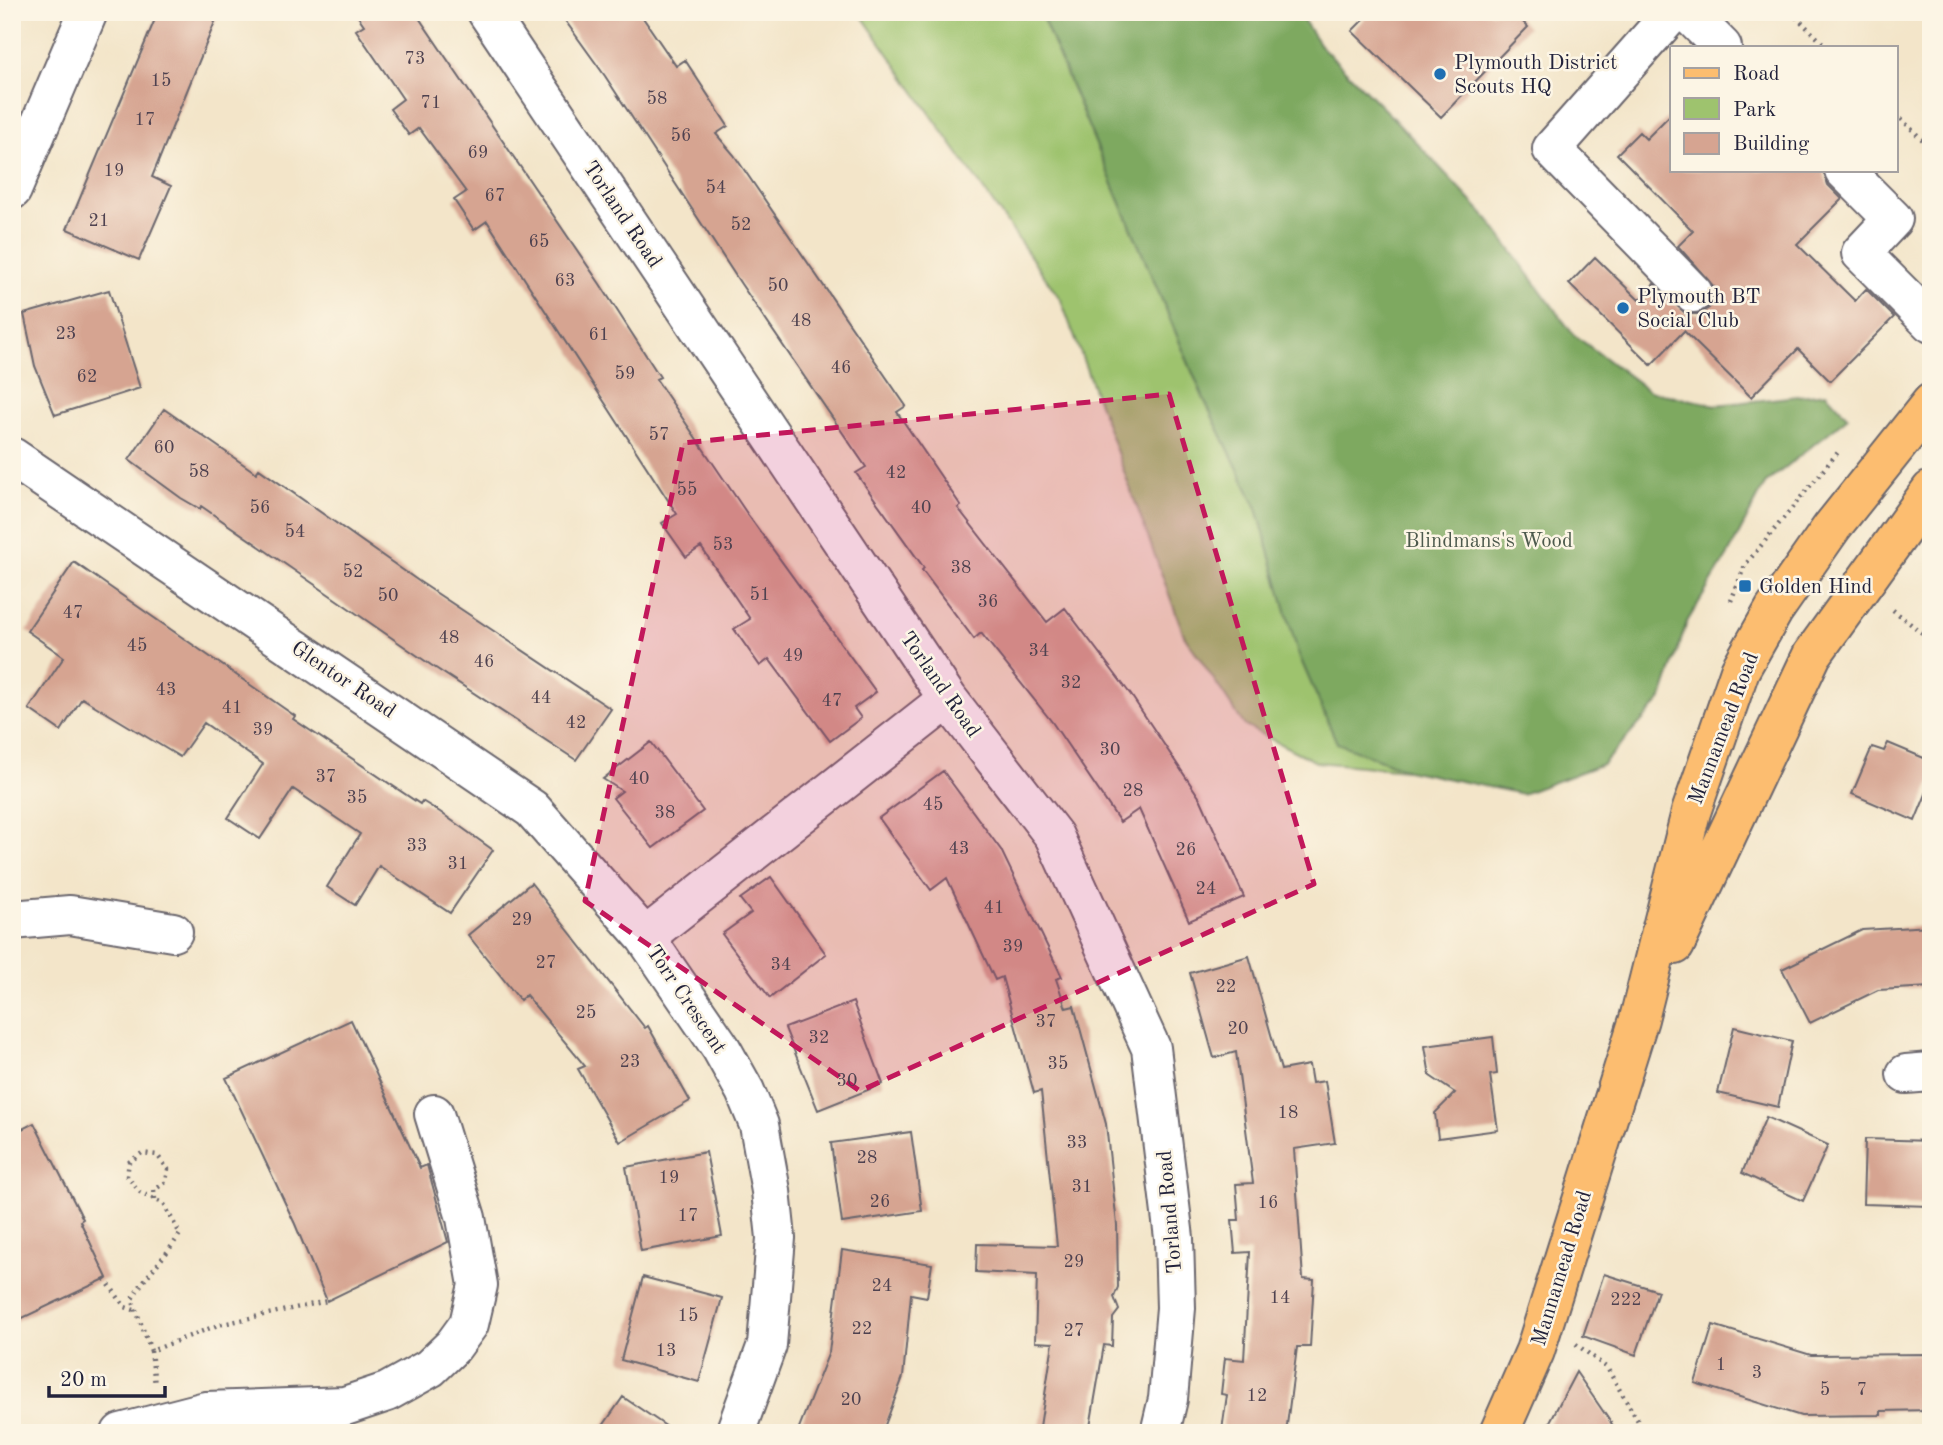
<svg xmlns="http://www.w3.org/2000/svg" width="1943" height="1445" font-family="'Old Standard TT',serif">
<rect width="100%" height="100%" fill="#fcf5e5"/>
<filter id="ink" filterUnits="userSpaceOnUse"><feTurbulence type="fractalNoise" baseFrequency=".0143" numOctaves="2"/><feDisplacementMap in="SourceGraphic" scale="14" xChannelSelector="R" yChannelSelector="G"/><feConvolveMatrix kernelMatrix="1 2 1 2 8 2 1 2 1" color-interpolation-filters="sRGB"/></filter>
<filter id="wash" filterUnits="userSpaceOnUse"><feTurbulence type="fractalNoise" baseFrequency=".00686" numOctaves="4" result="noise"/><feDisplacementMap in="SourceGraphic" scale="28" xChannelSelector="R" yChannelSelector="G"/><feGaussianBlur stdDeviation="1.57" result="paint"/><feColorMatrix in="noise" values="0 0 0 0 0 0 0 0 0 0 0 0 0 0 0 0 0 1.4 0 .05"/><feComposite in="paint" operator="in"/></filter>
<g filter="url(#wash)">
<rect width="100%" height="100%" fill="#f3e5c9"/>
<path fill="#9ec36e" stroke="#607254" stroke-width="2" d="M859,12H1040L1203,397L1257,508L1298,653L1337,742L1407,770L1316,762L1245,726L1184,635L1061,300Z"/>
<path fill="#7ea961" stroke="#50664e" stroke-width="2" d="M1040,12H1298L1320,45L1399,124L1488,219L1573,334L1649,391L1716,405L1826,393L1848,417L1765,484L1729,553L1687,622L1662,699L1603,764L1522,794L1407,770L1337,743L1298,653L1257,508L1203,397Z"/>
<g id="blocks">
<path fill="#d6a491" d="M158,12H219L152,177L171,186L139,260L67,229Z
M355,12H415L600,284L660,377L656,379L748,515L876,692L854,708L861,718L830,741L769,659L760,666L734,629L750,619L701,547L686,557L662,523L677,514L487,221L474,230L454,200L466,192L419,128L409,135L390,109L403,99L356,30L364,25Z
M559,12H639L676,66L685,60L728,126L716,134L734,155L906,406L897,412L961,506L958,508L1047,622L1065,608L1131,695L1201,800L1244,897L1189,921L1139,809L1120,822L1052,722L981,633L974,639L922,570L924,568L856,473L866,467L741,284L605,76Z
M1371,12H1513L1528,27L1441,117L1352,31Z
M1672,113V170H1823L1828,185L1842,199L1797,244L1855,301L1866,289L1894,317L1830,381L1798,349L1751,397L1684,331L1651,365L1569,284L1595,257L1639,300L1654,284L1686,314H1699L1709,308L1714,298V287L1678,246L1693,231L1617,154L1639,132L1646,139Z
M109,290L140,388L55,415L35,366L24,314Z
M164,409L256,473L259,469L420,582L611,709L576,760L431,665L201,506L200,509L181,498L129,460Z
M74,562L295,716L293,719L420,804L422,801L440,812L493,850L450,913L379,866L355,905L327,887L360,834L293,789L260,839L228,818L263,764L204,723L180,757L82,698L61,731L29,709L64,657L27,631Z
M651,742L703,811L653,848L613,798L622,791L603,779Z
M1888,743L1931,761V782L1915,821L1852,794L1872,747L1884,751Z
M943,771L1001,850L1062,977L1056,979L1066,1008L1074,1006L1106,1124L1117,1225L1118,1287L1114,1297L1119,1310L1113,1318L1112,1346L1104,1345L1089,1433H1039L1053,1343L1035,1342L1037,1275L976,1272L977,1244L1057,1246L1041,1091L1034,1093L1002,977L995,980L947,878L931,890L879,818Z
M771,877L826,954L770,998L722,934L751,913L740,899Z
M531,883L645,1028L648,1026L690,1101L620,1142L578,1069L585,1066L526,995L520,1000L468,935Z
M1931,926V987L1878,990L1810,1023L1782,969L1862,930Z
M1249,956L1281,1070L1309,1065L1312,1083L1325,1081L1335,1143L1294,1149L1303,1279L1314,1280L1310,1347H1297L1286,1433L1222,1430L1227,1395L1221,1394L1225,1358L1244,1360L1250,1252L1235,1253L1232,1220H1239L1236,1184L1253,1183L1236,1052L1214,1058L1190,973Z
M853,1002L883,1084L818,1110L785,1028Z
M351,1020L420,1168L427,1165L448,1242L327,1301L295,1224L226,1078Z
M1734,1027L1792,1041L1778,1107L1718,1093Z
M1493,1037L1497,1074L1490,1075L1498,1130L1438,1138L1435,1113L1455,1093L1430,1076L1425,1046Z
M1766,1117L1828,1145L1803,1201L1742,1173Z
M34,1123L83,1219L80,1221L107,1278L12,1323V1134Z
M911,1132L922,1211L842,1223L831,1143Z
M1865,1139L1931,1141V1206L1863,1204Z
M706,1152L722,1236L641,1251L626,1167Z
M842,1250L932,1264L927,1297L911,1294L903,1377L882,1433H797L829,1352Z
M1604,1274L1658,1291L1636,1355L1583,1336Z
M643,1277L722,1298L699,1382L621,1360Z
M1713,1325L1811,1355L1929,1354L1931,1410L1881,1411V1415L1801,1416L1695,1383Z
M1576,1372L1594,1398L1618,1433H1544Z
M623,1397L676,1433H598Z"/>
</g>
</g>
<g filter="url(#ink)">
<use href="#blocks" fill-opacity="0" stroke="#6b666d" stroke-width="2"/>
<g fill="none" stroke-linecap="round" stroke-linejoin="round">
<defs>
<path id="minor" d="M487,12L948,699L1054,836L1151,1048L1174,1238L1176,1308L1168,1399L1160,1433
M1673,12L1552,149L1693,293
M1687,12L1722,47
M1844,170L1893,219L1861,253L1931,323
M12,190L88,12
M12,457L532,809L645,937L721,1048L745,1091L759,1125L771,1191L776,1238L767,1345L735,1433
M12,920L70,915L173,932
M645,937L948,699
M1906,1074L1931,1072
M121,1433L206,1411L345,1406L387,1392L430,1368L453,1346L469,1324L478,1285L466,1218L434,1114"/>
<path id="major" d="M1675,945L1812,655L1931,490
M1499,1433L1535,1351L1639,1019L1691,812L1740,670L1774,610L1832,527L1931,403"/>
</defs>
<use href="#minor" stroke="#6b666d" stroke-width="42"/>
<use href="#major" stroke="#6b666d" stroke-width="42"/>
<path stroke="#6b666d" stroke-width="4.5" stroke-dasharray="2 5" stroke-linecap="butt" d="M1791,12L1827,47
M1896,114L1931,148
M1731,601L1745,565L1839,451
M1893,610L1931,640
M155,1199L154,1190L166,1182L168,1169L157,1155L142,1153L129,1162L127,1176L140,1192L164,1204L180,1234C164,1259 147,1273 132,1299L151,1351L218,1325L327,1301
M105,1279L125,1307L134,1310
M1576,1344L1607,1368L1645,1433
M151,1351L155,1385"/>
<use href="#minor" stroke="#fff" stroke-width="38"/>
<use href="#major" stroke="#fcbd6f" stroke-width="38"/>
</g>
</g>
<path fill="#c2185b" fill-opacity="0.2" stroke="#c2185b" stroke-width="5" stroke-dasharray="14 9" stroke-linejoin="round" d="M1169,394L1314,884L860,1091L585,901L683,443Z"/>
<g fill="#1f6fb2" stroke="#fcf5e5" stroke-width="2.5">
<circle cx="1440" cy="74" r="7"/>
<circle cx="1623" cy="308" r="7"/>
<rect x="1738" y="579" width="14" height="14" rx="3.5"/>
</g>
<g text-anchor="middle" stroke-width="5" stroke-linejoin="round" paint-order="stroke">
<g font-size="18" fill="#4f4250">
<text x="415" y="64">73</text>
<text x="161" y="86">15</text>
<text x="657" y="104">58</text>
<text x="431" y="108">71</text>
<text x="145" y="125">17</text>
<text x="681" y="141">56</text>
<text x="478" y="158">69</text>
<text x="114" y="176">19</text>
<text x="716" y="193">54</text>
<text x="495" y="201">67</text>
<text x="99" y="226">21</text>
<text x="741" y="230">52</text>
<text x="539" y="247">65</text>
<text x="565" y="286">63</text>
<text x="778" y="291">50</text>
<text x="801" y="326">48</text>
<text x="66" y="339">23</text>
<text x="599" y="340">61</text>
<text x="841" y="373">46</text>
<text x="625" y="379">59</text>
<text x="87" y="382">62</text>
<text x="659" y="440">57</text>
<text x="164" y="453">60</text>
<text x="199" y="477">58</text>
<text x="896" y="478">42</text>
<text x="687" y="495">55</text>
<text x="260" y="513">56</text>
<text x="921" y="513">40</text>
<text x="295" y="537">54</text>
<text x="723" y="550">53</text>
<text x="961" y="573">38</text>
<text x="353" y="577">52</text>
<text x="760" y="600">51</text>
<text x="388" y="601">50</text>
<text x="988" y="607">36</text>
<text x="73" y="618">47</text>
<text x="449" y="643">48</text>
<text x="137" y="651">45</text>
<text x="1039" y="656">34</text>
<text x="793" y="661">49</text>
<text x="484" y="667">46</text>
<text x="1071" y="688">32</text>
<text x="166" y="695">43</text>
<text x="541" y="703">44</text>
<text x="832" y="706">47</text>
<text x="232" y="713">41</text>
<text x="576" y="728">42</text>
<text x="263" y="735">39</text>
<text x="1110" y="755">30</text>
<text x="326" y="782">37</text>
<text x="639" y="784">40</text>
<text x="1133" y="796">28</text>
<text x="357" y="803">35</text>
<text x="933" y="810">45</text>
<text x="665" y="818">38</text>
<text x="417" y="851">33</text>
<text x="959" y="854">43</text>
<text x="1186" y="855">26</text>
<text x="458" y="869">31</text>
<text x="1206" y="894">24</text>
<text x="994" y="913">41</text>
<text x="522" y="925">29</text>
<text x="1013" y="952">39</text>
<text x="546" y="968">27</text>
<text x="781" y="970">34</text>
<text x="1226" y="992">22</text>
<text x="586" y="1018">25</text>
<text x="1046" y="1027">37</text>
<text x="1238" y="1034">20</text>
<text x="819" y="1043">32</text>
<text x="630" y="1067">23</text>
<text x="1058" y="1069">35</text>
<text x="847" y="1086">30</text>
<text x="1288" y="1118">18</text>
<text x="1077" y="1148">33</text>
<text x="867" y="1163">28</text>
<text x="669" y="1183">19</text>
<text x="1082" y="1192">31</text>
<text x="880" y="1207">26</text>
<text x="1268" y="1208">16</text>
<text x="688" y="1221">17</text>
<text x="1074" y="1267">29</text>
<text x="882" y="1291">24</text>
<text x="1280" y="1303">14</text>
<text x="1626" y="1305">222</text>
<text x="688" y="1321">15</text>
<text x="862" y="1334">22</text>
<text x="1074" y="1336">27</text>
<text x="666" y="1356">13</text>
<text x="1721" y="1370">1</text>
<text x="1757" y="1378">3</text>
<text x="1825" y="1395">5</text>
<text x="1862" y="1395">7</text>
<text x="1257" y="1401">12</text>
<text x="851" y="1405">20</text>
</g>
<g font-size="21" fill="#22223b" stroke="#fcf5e5" text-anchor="start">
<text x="1454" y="69">Plymouth District<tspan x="1454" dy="24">Scouts HQ</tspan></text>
<text x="1637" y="303">Plymouth BT<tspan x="1637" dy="24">Social Club</tspan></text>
<text x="1759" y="593">Golden Hind</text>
</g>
<g font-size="21" fill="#22223b" stroke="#fcf5e5">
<text transform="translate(623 214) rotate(56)" y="7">Torland Road</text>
<text transform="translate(344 679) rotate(34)" y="7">Glentor Road</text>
<text transform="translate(941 684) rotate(55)" y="7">Torland Road</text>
<text transform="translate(1723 728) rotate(-69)" y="7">Mannamead Road</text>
<text transform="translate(687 999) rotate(56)" y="7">Torr Crescent</text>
<text transform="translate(1169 1212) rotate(-95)" y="7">Torland Road</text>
<text transform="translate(1561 1268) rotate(-73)" y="7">Mannamead Road</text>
</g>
<g font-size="21" fill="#4d5a4d" stroke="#fcf5e5">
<text x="1489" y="547">Blindmans's Wood</text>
</g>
</g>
<rect width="1943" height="1445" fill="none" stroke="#fcf5e5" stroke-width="42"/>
<rect x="1670" y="46" width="228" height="126" fill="#fcf5e5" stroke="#a5a1a1" stroke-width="2"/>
<rect x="1684" y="68" width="35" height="10" fill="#fcbd6f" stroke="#a5a1a1" stroke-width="2"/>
<text x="1733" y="80" font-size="21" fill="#22223b">Road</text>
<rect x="1684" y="98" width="35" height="21" fill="#9ec36e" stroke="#a5a1a1" stroke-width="2"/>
<text x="1733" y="116" font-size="21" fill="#22223b">Park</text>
<rect x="1684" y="133" width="35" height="21" fill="#d6a491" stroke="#a5a1a1" stroke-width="2"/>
<text x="1733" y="150" font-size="21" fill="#22223b">Building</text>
<path d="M49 1386v10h116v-10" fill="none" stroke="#22223b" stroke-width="3.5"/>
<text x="60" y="1386" font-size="21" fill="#22223b" stroke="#fcf5e5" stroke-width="5" paint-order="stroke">20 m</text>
</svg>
